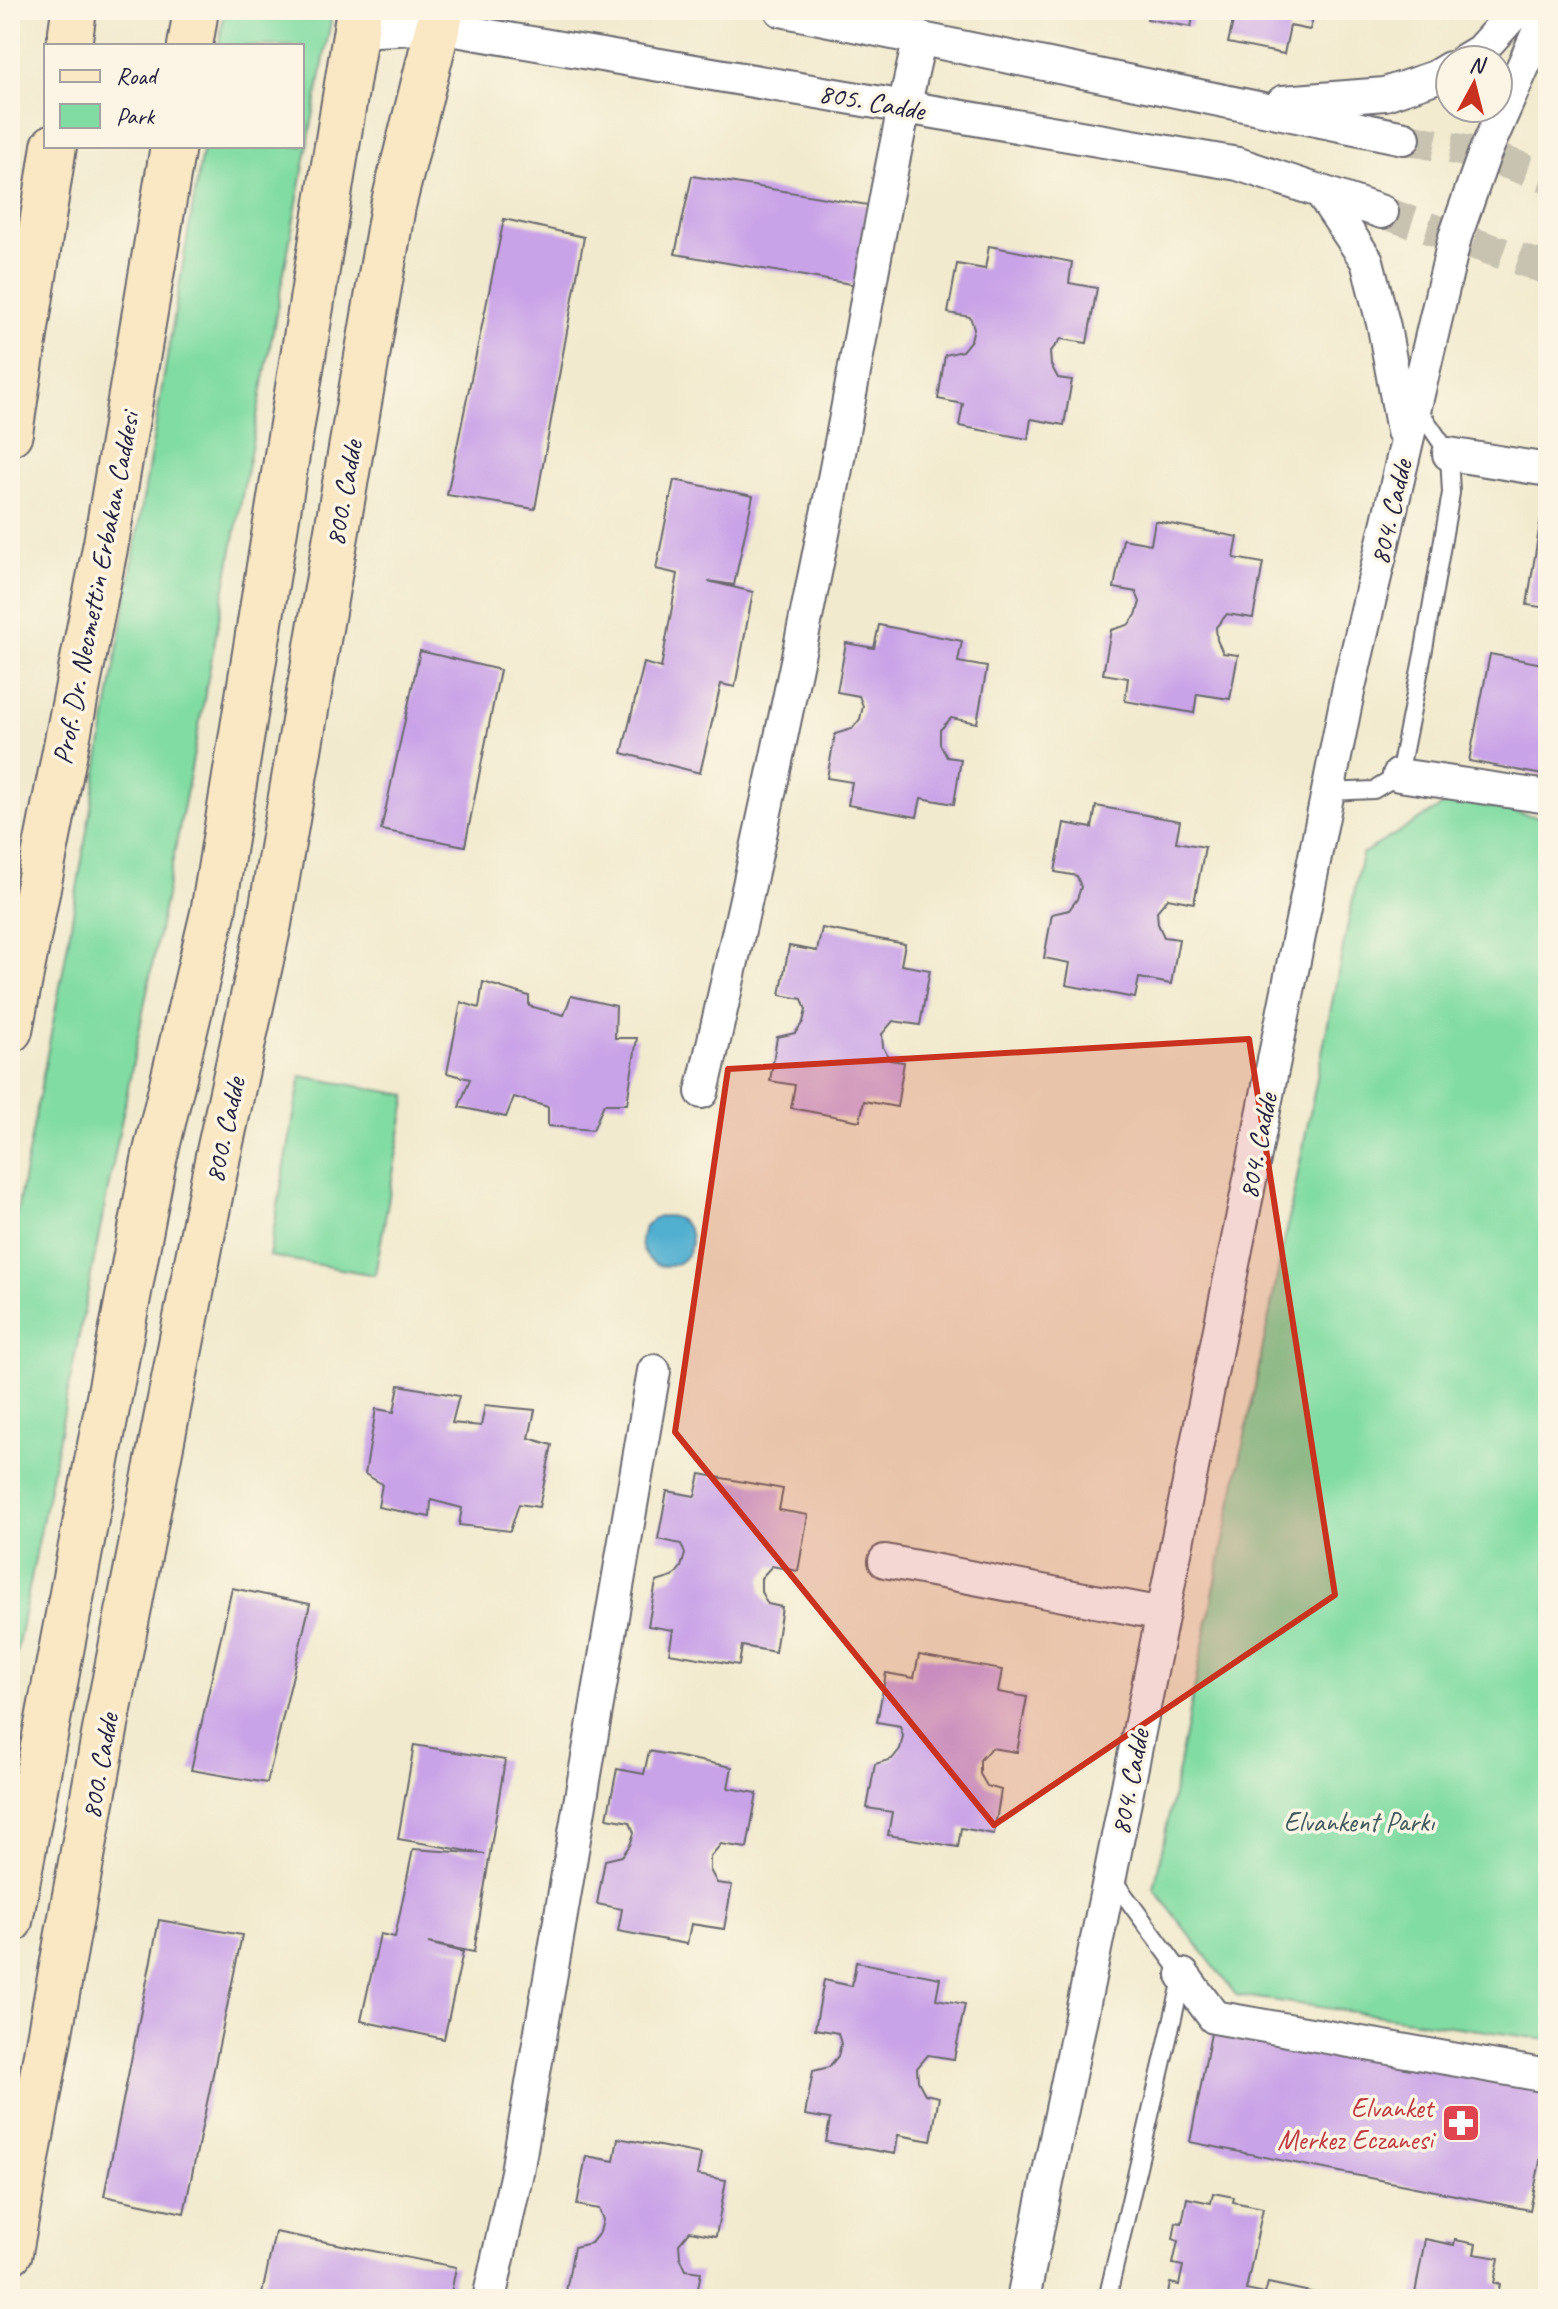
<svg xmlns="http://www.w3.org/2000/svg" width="1558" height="2309" font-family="Caveat,sans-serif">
<rect width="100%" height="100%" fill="#fcf5e5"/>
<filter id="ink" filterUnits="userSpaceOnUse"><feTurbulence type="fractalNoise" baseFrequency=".0125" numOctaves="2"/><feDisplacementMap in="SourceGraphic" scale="16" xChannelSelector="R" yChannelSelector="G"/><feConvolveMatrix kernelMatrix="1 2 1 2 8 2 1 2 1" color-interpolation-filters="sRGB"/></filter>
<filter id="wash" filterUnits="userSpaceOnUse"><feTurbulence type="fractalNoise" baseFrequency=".006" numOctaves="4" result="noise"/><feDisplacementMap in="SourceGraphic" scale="32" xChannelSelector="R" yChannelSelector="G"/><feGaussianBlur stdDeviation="1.8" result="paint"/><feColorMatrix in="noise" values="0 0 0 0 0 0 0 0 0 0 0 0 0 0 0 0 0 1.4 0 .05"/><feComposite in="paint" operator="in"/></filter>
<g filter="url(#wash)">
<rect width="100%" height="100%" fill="#f1eace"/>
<path fill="#81dca3" stroke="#527f6f" stroke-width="2" d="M224,10H333L190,774L10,1685V1248L65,960L203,146H302V46H219Z
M1454,799L1548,819V2040L1236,1995L1154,1889L1362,854Z
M301,1076L407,1095L375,1275L269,1256Z"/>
<path fill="#51afd0" stroke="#3a6886" stroke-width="2" d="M641 1241a25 25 0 1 1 50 0a25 25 0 1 1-50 0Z"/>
<g id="blocks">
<path fill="#c9a3e7" d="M1149,10H1200L1194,13L1191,27L1147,19Z
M1226,10H1315L1310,30L1290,26L1284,54L1228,43L1234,17Z
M692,176L868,205L857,285L675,254Z
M504,219L584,237L535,509L447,495Z
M989,246L1072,262L1069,283L1097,288L1087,343L1061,339L1050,352L1051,365L1058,378L1072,380L1064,425L1031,419L1028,439L959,426L963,404L938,399L945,355L962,351L971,340L974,328L970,317L948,313L957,264L985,269Z
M674,480L753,496L734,585L708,581L753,592L735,687L721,684L700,773L622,753L644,663L661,668L678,574L656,569Z
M1546,487H1548V608L1527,605Z
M1155,521L1238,537L1234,558L1263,563L1253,618L1227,614L1216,627L1217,640L1223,653L1238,655L1230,699L1197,694L1194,713L1125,701L1128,678L1103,674L1111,630L1128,625L1136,615L1140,602L1136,592L1114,588L1123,539L1151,544Z
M879,625L962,641L958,662L987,667L977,723L951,718L940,730V744L947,757L961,759L954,804L921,798L917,817L848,805L852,782L827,778L835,734L852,729L860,719L863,706L859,696L837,692L846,643L874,648Z
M420,651L500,670L465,846L381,830Z
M1490,654L1548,665V776L1469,761Z
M1096,806L1180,821L1176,842L1205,847L1194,903L1168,898L1157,911L1158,924L1164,937L1179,939L1171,984L1139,978L1135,998L1066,985L1070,963L1044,958L1052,914L1069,910L1077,899L1081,887L1077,876L1055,872L1064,823L1092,828Z
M822,928L905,944L901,965L930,970L920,1025L893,1021L882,1034L883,1047L890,1060L904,1062L897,1107L864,1101L860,1121L791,1108L795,1085L770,1081L777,1037L795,1033L803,1022L806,1010L802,999L780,995L789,946L817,951Z
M483,982L529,996V1006L564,1015L571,996L616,1006L615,1038H637L627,1104H604L593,1130L548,1126V1107L514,1097L506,1117L459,1107L470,1079L447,1073L461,1002L479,1008Z
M399,1385L459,1396L452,1423L481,1426L485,1405L535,1410L529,1438L552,1445L539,1507L519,1504L510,1531L459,1525L462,1508L431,1500L430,1517L378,1507L382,1484L365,1474L376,1409L394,1412Z
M700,1474L783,1489L779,1510L808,1515L798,1571L772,1566L761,1578V1592L768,1604L782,1607L775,1652L742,1646L739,1665L669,1653L673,1630L648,1626L656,1582L673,1577L681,1567L685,1554L681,1544L658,1539L667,1491L695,1496Z
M232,1588L310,1604L267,1783L191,1770Z
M919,1655L1002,1670L998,1692L1027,1697L1017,1752L991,1748L980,1760V1774L987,1786L1001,1790L994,1834L961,1828L958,1847L888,1835L892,1812L867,1808L875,1764L892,1759L900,1749L903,1736L900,1726L877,1722L886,1673L914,1678Z
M414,1745L505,1760L474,1952L428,1943L463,1952L444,2039L361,2021L380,1934L395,1937L413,1849L485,1854L398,1839Z
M649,1751L732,1767L728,1788L757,1793L747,1848L721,1844L710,1857V1870L717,1883L732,1885L724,1929L691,1924L687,1944L618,1931L622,1909L597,1904L605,1860L622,1856L630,1845L634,1833L630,1822L607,1818L617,1769L644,1774Z
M159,1920L242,1935L184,2213L104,2196Z
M856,1962L940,1978L936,1999L965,2004L954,2059L928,2055L917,2068L918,2081L925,2094L939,2097L931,2141L898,2135L895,2154L826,2142L830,2119L805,2115L813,2071L829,2067L838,2056L841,2044L838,2033L815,2029L824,1980L852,1986Z
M1213,2023L1548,2089V2123L1530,2210L1190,2142Z
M618,2138L701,2154L697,2175L726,2180L716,2236L690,2231L679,2244L680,2257L686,2270L701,2272L696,2299H591V2296L566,2291L574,2247L591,2243L600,2232L603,2220L599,2209L577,2205L586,2156L614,2161Z
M1213,2193L1234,2197L1233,2202L1263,2208L1246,2290L1265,2294L1268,2283L1343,2299H1167L1170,2283L1179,2285L1183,2266L1173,2264L1178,2241L1173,2239L1176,2222L1182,2223L1187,2198L1211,2203Z
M275,2232L456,2267L450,2299H261Z
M1425,2239L1454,2245L1455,2240L1476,2244L1474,2254L1499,2258L1494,2283L1500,2284L1497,2299H1414Z"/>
</g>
</g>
<g filter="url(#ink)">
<use href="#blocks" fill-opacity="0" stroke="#6a686e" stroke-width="2"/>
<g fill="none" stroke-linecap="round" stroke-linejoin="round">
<path stroke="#c8c2b1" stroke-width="32" stroke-dasharray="32 16" stroke-linecap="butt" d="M1404,138L1484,155L1548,177
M1382,212L1548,269"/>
<defs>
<path id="lane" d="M1328,792L1374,790L1399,775L1424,649L1451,493L1449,454L1417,407
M1107,2299L1183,1975L1111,1877"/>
<path id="street" d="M781,10L1404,138
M354,31L438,27L1238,164L1382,212
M1465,60L1480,51L1517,10
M1283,102L1385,94L1435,77L1450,68
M1321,192L1367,261L1384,327L1403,431
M1449,454L1548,470
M1399,775L1548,797
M702,1092C749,891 792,691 832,489C862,339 884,187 920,38
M885,1561L1163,1614
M1183,1975L1214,2017L1548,2076
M489,2299L517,2172L654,1371
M1023,2299L1110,1876L1349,687L1455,237L1484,155L1548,10"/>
<path id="secondary" d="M69,46L74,10
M190,46L196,10
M10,433L54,146
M10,1030L106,543L173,146
M10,1921L154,1160L213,913L359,10
M10,2252L108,1714L218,1156L269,924L393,206L442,10"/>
</defs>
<use href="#lane" stroke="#6a686e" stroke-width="20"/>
<use href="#street" stroke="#6a686e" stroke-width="36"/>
<use href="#secondary" stroke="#6a686e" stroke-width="48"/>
<use href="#lane" stroke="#fff" stroke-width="16"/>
<use href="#street" stroke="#fff" stroke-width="32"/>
<use href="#secondary" stroke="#fae7c3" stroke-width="44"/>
</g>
</g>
<path fill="#c8321e" fill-opacity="0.2" stroke="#c8321e" stroke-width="6" stroke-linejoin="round" d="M1249,1039L1335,1595L994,1825L675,1432L728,1069Z"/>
<defs>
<symbol id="pharmacy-square" viewBox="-11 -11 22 22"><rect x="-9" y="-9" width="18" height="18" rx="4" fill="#e0444e" stroke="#fcf5e5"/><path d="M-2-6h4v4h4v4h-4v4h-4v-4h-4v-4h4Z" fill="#fff"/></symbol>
</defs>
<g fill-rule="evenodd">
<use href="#pharmacy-square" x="1439" y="2101" width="44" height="44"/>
</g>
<g text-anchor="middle" stroke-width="7" stroke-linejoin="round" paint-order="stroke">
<g font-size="28" fill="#22223b" stroke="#fcf5e5">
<text transform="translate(872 101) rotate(10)" y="10">805. Cadde</text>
<text transform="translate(343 493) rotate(-80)" y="10">800. Cadde</text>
<text transform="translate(1390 512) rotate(-77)" y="10">804. Cadde</text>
<text transform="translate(95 588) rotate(-79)" y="10">Prof. Dr. Necmettin Erbakan Caddesi</text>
<text transform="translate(224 1130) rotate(-78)" y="10">800. Cadde</text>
<text transform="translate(1257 1146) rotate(-79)" y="10">804. Cadde</text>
<text transform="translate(99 1766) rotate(-80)" y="10">800. Cadde</text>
<text transform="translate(1129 1782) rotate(-79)" y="10">804. Cadde</text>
</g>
<g font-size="28" fill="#3e5a5a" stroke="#fcf5e5">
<text x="1359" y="1831">Elvankent Parkı</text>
</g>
<g font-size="28" fill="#be3a42" stroke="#fcf5e5" text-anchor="end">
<text x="1433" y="2117">Elvanket<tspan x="1433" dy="32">Merkez Eczanesi</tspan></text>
</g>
</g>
<rect width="1558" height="2309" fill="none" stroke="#fcf5e5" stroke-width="40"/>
<rect x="44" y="44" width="260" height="104" fill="#fcf5e5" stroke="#a5a1a1" stroke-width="2"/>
<rect x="60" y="70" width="40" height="12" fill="#fae7c3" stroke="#a5a1a1" stroke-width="2"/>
<text x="116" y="84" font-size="24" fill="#22223b">Road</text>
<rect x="60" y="104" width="40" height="24" fill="#81dca3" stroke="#a5a1a1" stroke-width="2"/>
<text x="116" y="124" font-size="24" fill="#22223b">Park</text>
<g transform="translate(1474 84) rotate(7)"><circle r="38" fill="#fcf5e5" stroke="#a5a1a1" stroke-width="2"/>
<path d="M0-6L14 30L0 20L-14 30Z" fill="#c8321e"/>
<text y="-12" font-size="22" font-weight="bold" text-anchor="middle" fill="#22223b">N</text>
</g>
</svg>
